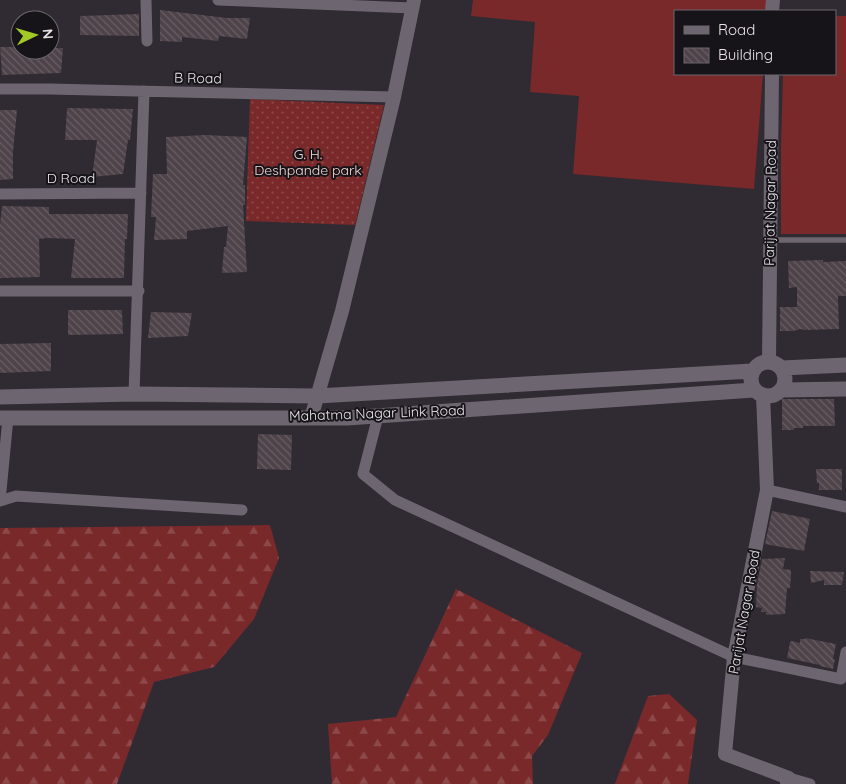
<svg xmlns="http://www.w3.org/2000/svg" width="846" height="784" font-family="Quicksand,sans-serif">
<defs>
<pattern id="grass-dots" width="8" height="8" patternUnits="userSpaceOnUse" patternTransform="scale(1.25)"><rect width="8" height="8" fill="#7a292a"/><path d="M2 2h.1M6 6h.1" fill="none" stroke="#8d4849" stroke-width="1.8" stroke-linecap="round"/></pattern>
<pattern id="forest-firs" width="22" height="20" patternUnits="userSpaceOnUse" patternTransform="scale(1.25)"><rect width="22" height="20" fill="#7a292a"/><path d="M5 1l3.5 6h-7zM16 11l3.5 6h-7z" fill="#8d4849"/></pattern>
<pattern id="building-back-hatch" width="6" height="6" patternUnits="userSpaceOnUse" patternTransform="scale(1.25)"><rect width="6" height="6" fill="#4e4348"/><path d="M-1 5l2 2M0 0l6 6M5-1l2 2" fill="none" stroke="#685e63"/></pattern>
</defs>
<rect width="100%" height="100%" fill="#302a33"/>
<path fill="url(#grass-dots)" d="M250,99L384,105L355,225L246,221Z"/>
<path fill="url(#forest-firs)" d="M270,525L279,558L254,619L214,667L154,682L117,784H0V528Z
M456,589L582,653L548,735L532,756L533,784H332L328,724L396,717Z
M669,694L697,720L688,784H615L648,696Z"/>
<path fill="#7a292a" d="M473,0H769L768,11H675V74H763L754,189L573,174L579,96L530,92L535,22L471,16Z
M835,16H846V234H781V145L783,74H835Z"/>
<path fill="url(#building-back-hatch)" d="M160,10L227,18H250L247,39L219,36L218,41L182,37V42L160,41Z
M139,14V36L80,35V16Z
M0,47H20V50H50V48H63L61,73L2,75Z
M67,108L133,109L130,140H128L123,174L92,177L97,140H65Z
M0,110H17L13,152V179L0,180Z
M205,135L247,137L243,185H245V205H243L247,272L222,273L224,247H226L228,226L187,231V239L154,240L156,217H151L153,174H167L166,137Z
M2,206L49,207V214H128L127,239H125L124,278H71L75,239L48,238L39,239L40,277L0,278V224Z
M823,260V262L846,261V296H838L839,329L804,330L801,329L793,331H780V307H797V287L789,288L788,261Z
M68,310H122L123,334L68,335Z
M151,312L192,313L188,336L148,338Z
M51,343V371L0,373V344Z
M782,399H834L835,426H803V428H794V430H782Z
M258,434L292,435L291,470L257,469Z
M816,469H842V490H819V483H817Z
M772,511L810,519L804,551L765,544Z
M785,558L783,569L791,570V576L790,588H787L785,614L766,615V612H761L762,608L756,607L757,584L762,559Z
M810,571L844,572L842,585H824V580L811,583Z
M805,638L836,644L833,659H835L833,669L820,666V665L787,658L790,642L792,641L800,643V639H805Z"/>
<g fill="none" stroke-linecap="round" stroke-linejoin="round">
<path stroke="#6d656f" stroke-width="5.5" d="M771,240H846"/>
<path stroke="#6d656f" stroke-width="11" d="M146,0L147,41
M218,0L412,8
M0,89H49L394,97
M0,194L141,193
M0,291H139
M134,394L144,91
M378,416L363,474L395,500L734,657L841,679L846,652
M8,418L0,501L16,496L242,510
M767,490L846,507
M789,778L810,784"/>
<path stroke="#6d656f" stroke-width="14" d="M772,11L773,0
M769,362L772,74
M763,395L767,490L734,657L725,754L789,778L787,784
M311,418L342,311L394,97L414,0"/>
<path stroke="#6d656f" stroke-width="15" d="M751 379a17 17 0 1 1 34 0a17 17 0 1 1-34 0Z
M782,368L846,365
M781,390L846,389
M0,397L134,394L317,396L752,371
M0,418H347L754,390"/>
</g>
<g text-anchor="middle" stroke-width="4" stroke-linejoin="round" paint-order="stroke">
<g font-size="14" fill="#e8e4ea" stroke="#161418">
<text transform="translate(198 78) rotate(1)" y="5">B Road</text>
<text x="71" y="183">D Road</text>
<text transform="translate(770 203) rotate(-89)" y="5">Parijat Nagar Road</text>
<text transform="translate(377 413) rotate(-2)" y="5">Mahatma Nagar Link Road</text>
<text transform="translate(744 612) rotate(-80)" y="5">Parijat Nagar Road</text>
</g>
<g font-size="14" fill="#f4d7d5" stroke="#161418">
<text x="308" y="159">G. H.<tspan x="308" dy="16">Deshpande park</tspan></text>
</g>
</g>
<rect x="674" y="10" width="162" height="65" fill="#161418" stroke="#6a676c"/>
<rect x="684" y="26" width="25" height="8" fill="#6d656f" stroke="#6a676c"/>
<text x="718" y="35" font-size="15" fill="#e8e4ea">Road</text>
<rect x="684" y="48" width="25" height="15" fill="url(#building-back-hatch)" stroke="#6a676c"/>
<text x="718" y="60" font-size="15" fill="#e8e4ea">Building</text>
<g transform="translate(35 35) rotate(85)"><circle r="24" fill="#161418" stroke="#6a676c"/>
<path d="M0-4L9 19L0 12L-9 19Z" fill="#a3c926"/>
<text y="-8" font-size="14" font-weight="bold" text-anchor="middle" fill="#e8e4ea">N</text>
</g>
</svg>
